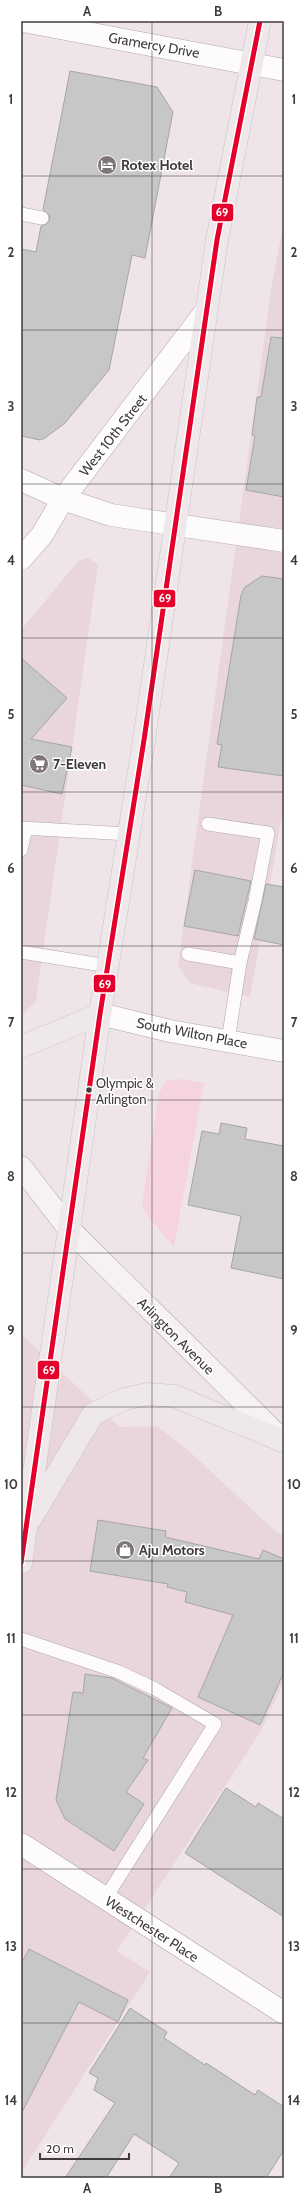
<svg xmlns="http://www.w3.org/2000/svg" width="305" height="2199" font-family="Cabin,sans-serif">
<rect width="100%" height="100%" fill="#efe5e8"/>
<path fill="#e9d6db" d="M284,221V804L250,997L190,983L178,965L272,283Z
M89,558L98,565L36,1001L21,1016V630L78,561Z
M21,1334L120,1427L157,1426L189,1451L274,1530L284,1536V1681L261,1731L117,1951L150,1972L21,2173Z"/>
<path fill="#f6d4df" d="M179,1079L204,1083L174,1247L146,1214L142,1204L159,1093L166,1081Z"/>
<path fill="#c7c6c8" stroke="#a6a5a7" d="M70,71L157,87L173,112L145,258L132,255L109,370L65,423L45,438L40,440L21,436V249L36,252L41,226L45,225L50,220L49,215L43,210Z
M271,337L284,338V497L246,490L255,436L252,435L257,397H261Z
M262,576L284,579V776L218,767L222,745L217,744L241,595L245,587Z
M21,658L67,698L31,739L72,747L62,794L21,785Z
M195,870L251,881L238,936L184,926Z
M266,884L284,887V945L254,939Z
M221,1123L247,1128L245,1139L284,1146V1279L231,1268L241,1216L188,1205L202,1131L219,1134Z
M98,1520L166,1531L165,1537L259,1559L263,1550L284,1559V1672L260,1725L198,1697L233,1615L185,1602L187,1592L167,1587L168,1584L90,1571Z
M85,1674L112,1678L172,1708L143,1758L148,1760L126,1792L144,1804L114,1851L65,1819L56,1800L73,1692L83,1693Z
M226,1788L256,1807L258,1803L284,1819V1917L185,1853Z
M29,1949L128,2000L118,2022L79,2002L21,2114V1964Z
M130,2008L167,2032L164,2038L205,2065L206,2063L255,2095L258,2090L284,2107V2150L266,2178H169L179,2163L134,2134L106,2178H65L115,2103L94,2090L98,2078L89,2073Z"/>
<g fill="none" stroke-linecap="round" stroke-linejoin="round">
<defs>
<path id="service" d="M21,214L42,218
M208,824L268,833L255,901L240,963L228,1041
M21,828L129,834
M21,850L26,828
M21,952L108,966
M188,954L240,963
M21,1639L119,1672L155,1689L215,1724L105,1899"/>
<path id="minor" d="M23,21L284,70
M21,480L63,499L111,515L284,541
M21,559L42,535L63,499L206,311
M100,1014L170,1031L284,1051
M21,1844L284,2013"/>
<path id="secondary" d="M21,1167L69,1229L283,1441"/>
<path id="primary" d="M21,1047L100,1014
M31,1518L93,1414L124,1399L148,1394L174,1396L283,1441
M21,1563L100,1014L144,740L217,240L260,21"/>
</defs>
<use href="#service" stroke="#aea6a8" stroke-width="14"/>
<use href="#minor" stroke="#aea6a8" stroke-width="23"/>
<use href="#secondary" stroke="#aea6a8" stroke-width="23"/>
<use href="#primary" stroke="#c8c3c5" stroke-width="23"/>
<use href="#service" stroke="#fdfbfc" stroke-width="13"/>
<use href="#minor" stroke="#fdfbfc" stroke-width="22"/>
<use href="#secondary" stroke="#f6f1f3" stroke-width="22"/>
<use href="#primary" stroke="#efe8ea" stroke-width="22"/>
<defs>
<path id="bus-1" d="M21,1563L100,1014L144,740L217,240L260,21"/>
</defs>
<use href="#bus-1" stroke="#fff" stroke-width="8"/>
<use href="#bus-1" stroke="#e4002b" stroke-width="5"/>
</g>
<path fill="none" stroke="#413a3c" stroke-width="1" stroke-opacity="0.55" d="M152,21V2178M21,176H284M21,330H284M21,484H284M21,638H284M21,792H284M21,946H284M21,1100H284M21,1253H284M21,1407H284M21,1561H284M21,1715H284M21,1869H284M21,2023H284"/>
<defs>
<symbol id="hotel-disc" viewBox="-11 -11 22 22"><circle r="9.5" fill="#7e7678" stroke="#fff"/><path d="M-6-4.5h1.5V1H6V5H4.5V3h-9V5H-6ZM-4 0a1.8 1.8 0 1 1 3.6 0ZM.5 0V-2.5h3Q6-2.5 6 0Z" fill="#fff"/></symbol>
<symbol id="supermarket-disc" viewBox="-11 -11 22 22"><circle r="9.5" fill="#7e7678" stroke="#fff"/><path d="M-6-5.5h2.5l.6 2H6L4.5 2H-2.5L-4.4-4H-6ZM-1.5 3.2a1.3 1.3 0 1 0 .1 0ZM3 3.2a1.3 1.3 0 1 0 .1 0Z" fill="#fff"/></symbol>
<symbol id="shop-disc" viewBox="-11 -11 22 22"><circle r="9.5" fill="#7e7678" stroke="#fff"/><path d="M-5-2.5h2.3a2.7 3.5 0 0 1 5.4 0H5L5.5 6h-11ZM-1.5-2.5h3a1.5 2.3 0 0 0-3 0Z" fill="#fff"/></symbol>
</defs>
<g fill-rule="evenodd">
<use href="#hotel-disc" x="96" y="154" width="22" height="22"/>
<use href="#supermarket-disc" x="28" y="753" width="22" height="22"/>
<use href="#shop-disc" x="114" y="1539" width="22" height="22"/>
</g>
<circle fill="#413a3c" stroke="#fff" stroke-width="1.5" cx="89" cy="1090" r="3.5"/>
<g text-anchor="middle" stroke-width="3" stroke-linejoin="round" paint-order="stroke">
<g font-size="13" fill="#413a3c" stroke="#fff" text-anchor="start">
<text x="96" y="1088">Olympic &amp;<tspan x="96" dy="16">Arlington</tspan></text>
</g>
<g font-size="14" fill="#413a3c" stroke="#fff">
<text transform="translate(154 45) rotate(10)" y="5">Gramercy Drive</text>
<text transform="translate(113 435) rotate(-52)" y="5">West 10th Street</text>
<text transform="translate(192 1033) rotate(11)" y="5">South Wilton Place</text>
<text transform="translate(176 1336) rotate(45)" y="5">Arlington Avenue</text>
<text transform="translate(152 1929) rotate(33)" y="5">Westchester Place</text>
</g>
<g font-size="14" font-weight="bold" fill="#413a3c" stroke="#fff" text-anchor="start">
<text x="121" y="170">Rotex Hotel</text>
<text x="53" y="769">7-Eleven</text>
<text x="139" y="1555">Aju Motors</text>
</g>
</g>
<g stroke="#fff" stroke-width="1.5">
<rect x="211" y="203" width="23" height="19" rx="4" fill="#e4002b"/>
<rect x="153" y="589" width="23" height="19" rx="4" fill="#e4002b"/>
<rect x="93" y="974" width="23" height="19" rx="4" fill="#e4002b"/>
<rect x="37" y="1360" width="23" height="20" rx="4" fill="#e4002b"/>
</g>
<g font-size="11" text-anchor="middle" font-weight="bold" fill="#fff">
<text x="222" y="216">69</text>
<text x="165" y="602">69</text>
<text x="105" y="988">69</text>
<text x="49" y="1374">69</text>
</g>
<rect width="305" height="2199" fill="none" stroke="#ffffff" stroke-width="44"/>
<path d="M40 2153v6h89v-6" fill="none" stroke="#413a3c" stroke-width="2"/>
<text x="46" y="2153" font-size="12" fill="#413a3c" stroke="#ffffff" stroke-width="3" paint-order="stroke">20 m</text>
<rect x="22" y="22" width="261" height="2155" fill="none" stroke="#413a3c" stroke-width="1.5"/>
<g font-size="13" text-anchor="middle" font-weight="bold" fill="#413a3c">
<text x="87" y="16">A</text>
<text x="218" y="16">B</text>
<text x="11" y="104">1</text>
<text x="294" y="104">1</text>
<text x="11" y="257">2</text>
<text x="294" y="257">2</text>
<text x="11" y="411">3</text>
<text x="294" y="411">3</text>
<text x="11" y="565">4</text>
<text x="294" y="565">4</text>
<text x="11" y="719">5</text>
<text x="294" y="719">5</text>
<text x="11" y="873">6</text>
<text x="294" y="873">6</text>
<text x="11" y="1027">7</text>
<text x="294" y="1027">7</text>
<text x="11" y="1181">8</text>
<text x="294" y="1181">8</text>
<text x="11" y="1335">9</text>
<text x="294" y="1335">9</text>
<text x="11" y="1489">10</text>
<text x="294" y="1489">10</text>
<text x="11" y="1643">11</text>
<text x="294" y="1643">11</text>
<text x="11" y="1797">12</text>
<text x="294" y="1797">12</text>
<text x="11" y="1951">13</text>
<text x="294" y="1951">13</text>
<text x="11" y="2105">14</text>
<text x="294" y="2105">14</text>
<text x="87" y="2193">A</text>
<text x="218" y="2193">B</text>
</g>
</svg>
